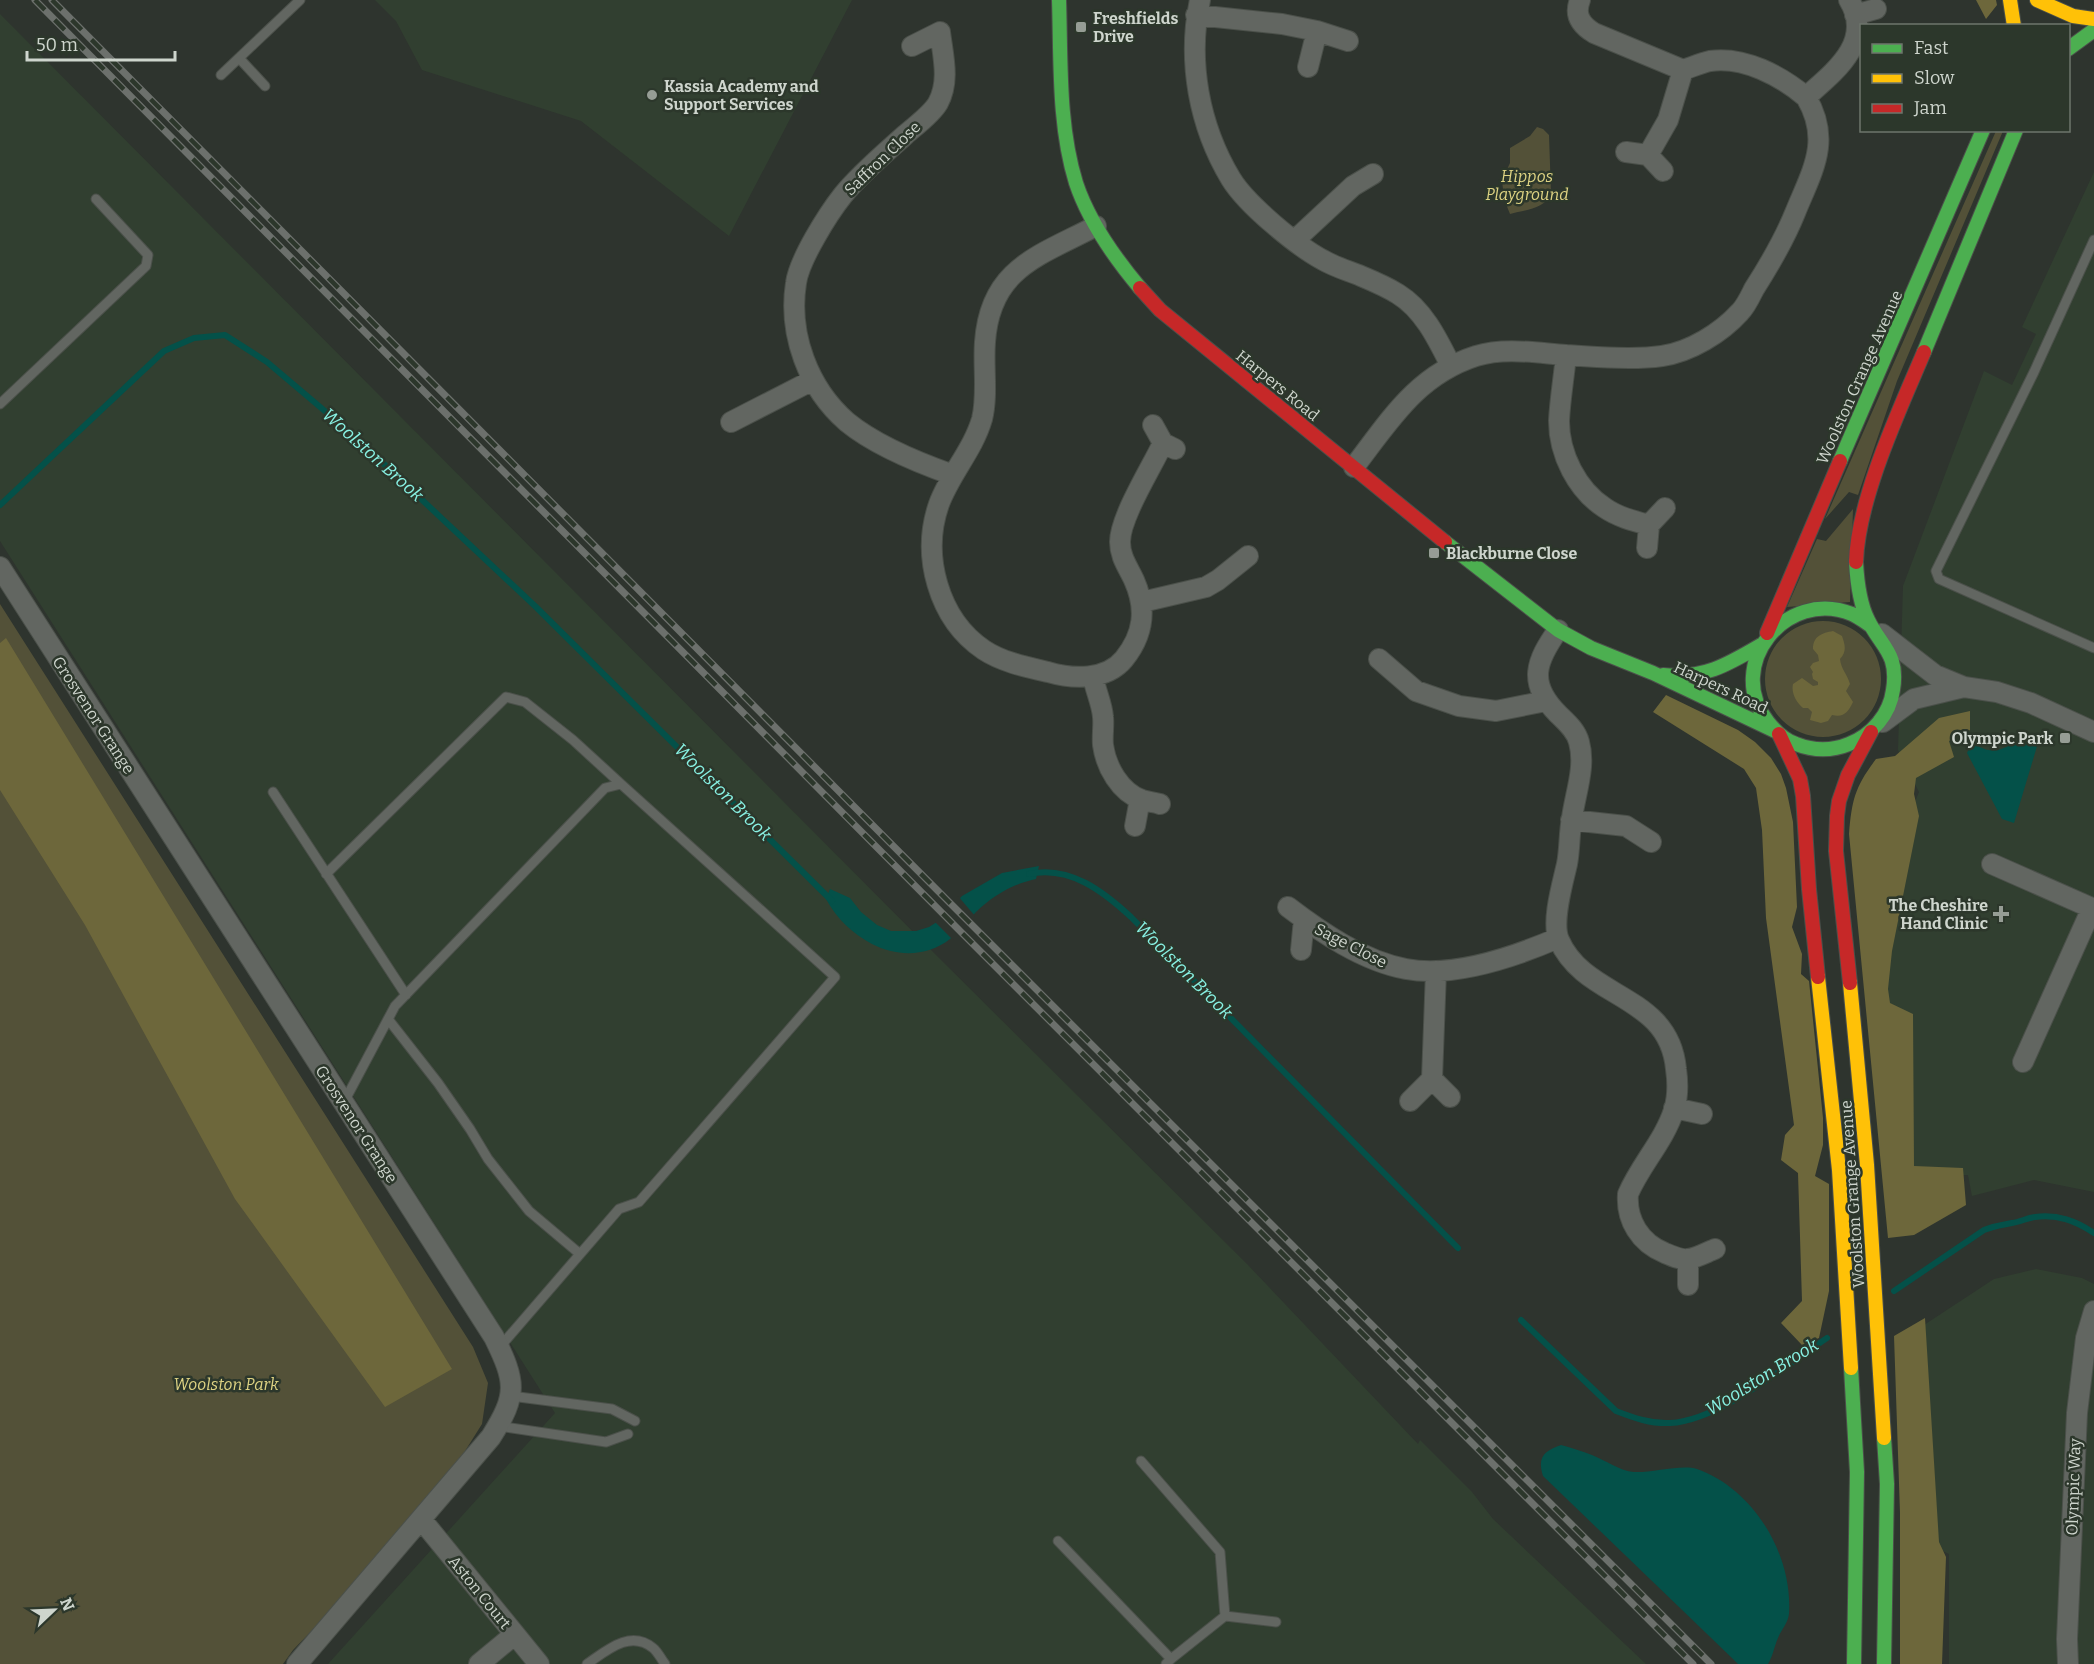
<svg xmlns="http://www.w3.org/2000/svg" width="2094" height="1664" font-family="Bitter,serif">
<rect width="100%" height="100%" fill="#2e342e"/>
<path fill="#313f30" d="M375,0H852L729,236L581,121L422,70L396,21Z
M0,14L938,957L1247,1264L1418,1444L1420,1440L1472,1492L1493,1519L1646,1664H328L555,1413L0,541Z
M2094,172V1192L2034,1180L1972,1196L1968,1175L1899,1176L1876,967L1900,839L1919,792L1898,750L1903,586L1984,371L2012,385L2036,334L2022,327Z
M2036,1269L2082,1278L2094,1284V1664H1949V1554L1932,1546L1924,1325L1994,1279Z"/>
<path fill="#535138" d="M1537,127L1543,129L1549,135L1551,193C1545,209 1525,210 1510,214L1504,199L1502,180L1510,163V148L1530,136Z
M1996,131H2003L1897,381L1858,495L1849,492L1825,519Z
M1853,509L1850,602L1787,607L1817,539L1826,541Z
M0,604L473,1347L488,1383L482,1424L460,1459L353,1588L293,1650L283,1664H0Z
M1765 679a58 58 0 1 1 116 0a58 58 0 1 1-116 0Z"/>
<path fill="#6d673b" d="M1976,0H1996L1997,5L1986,19Z
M1833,631L1842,636C1845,645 1847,651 1840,659C1841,669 1847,674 1850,684L1846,691L1853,702C1848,712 1844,718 1832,715L1828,721L1821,723L1810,720L1812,712L1808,708H1803C1796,702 1791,693 1793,684L1802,678L1813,686L1818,685V682L1813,679L1812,674L1813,672L1810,667L1813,663L1819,661L1818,655L1813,649C1813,636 1822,633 1833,631Z
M6,638L452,1369L385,1407L235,1199L85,925L0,790V643Z
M1666,695L1738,730L1755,742L1771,758L1781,774L1786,788L1793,822L1797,907L1792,927L1802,954L1801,974L1809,981L1823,1118V1145L1815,1176L1829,1184V1291L1819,1338L1802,1345L1781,1323L1802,1301L1798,1173L1781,1160L1785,1135L1794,1125L1766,918L1762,830L1756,788L1744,769L1653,712Z
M1970,711V730L1949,741L1954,757L1916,778L1914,794L1919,816L1892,951L1888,989L1890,1003L1913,1014L1914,1166L1963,1168L1966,1205L1914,1235L1888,1238L1849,834C1852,799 1855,787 1876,759L1895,756L1939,718Z
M1925,1318L1939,1542L1946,1557L1942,1664H1900V1513L1894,1336Z"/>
<path fill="#045149" d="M2024,739L2038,743L2014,823L2002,819L1967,753L1972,742C1994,758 2002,748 2024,739Z
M1039,866L1036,879C1012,884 993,896 976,912C967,921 960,932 950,939C927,957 897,957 872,944C852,933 837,919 826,899L830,889L850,898L861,912L877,925L891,931H916L929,927L940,920L962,896L1002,873Z
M1561,1445C1572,1448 1582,1451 1592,1455C1605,1460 1620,1471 1634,1472C1651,1473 1682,1464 1697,1469C1754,1489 1793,1555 1789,1614C1788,1623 1781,1630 1778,1638C1774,1647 1773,1656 1768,1664H1738L1733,1659L1543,1476C1537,1457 1544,1451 1561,1445Z"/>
<path fill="#2e342e" d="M958,896L975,916L953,940L935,922Z"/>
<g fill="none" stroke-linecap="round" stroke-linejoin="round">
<path stroke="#045149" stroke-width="6" d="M0,505L164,351L194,338L225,335L267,362L352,434L536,607L832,901
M1029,874C1070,865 1104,892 1131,917L1458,1248
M1894,1291L1984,1230C1993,1226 2002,1225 2012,1223C2020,1222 2027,1218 2035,1217C2058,1214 2076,1221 2094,1233
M1521,1320L1616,1411C1634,1418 1651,1424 1670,1423C1720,1420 1785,1366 1827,1338"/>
<defs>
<path id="lane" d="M239,58L265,86
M221,75L300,0
M2094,240L2034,372L1936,571L1939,579L2094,648
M0,404L146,266L148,255L96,199
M273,792L406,995
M326,874L506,697L525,702L573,740L621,784
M388,1019L438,1083L470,1129L488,1159L529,1211L580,1254
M344,1102L395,1006L605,788L621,784L835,977L639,1202L619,1209L499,1348
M511,1396L612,1409L635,1421
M498,1426L606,1442L628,1434
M1141,1461L1220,1552L1225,1616L1171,1659
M1058,1541L1171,1659L1166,1664
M1225,1616L1276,1622
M587,1664C606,1651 630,1629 653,1648C658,1652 661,1659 665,1664"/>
<path id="street" d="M1200,0C1187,61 1199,126 1231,179C1247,205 1297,246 1323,260C1335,267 1349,271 1361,276C1373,281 1387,287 1398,294C1424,310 1438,340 1451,366
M1580,0C1574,15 1581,25 1594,33L1683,70
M1196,15L1282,24L1317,31L1348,41
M1855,15L1876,9
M912,46L940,32C943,56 950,81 938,103C931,115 915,126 905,135C884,154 861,173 843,195C828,214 799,260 796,283C788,334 808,388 847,422C875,445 919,463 953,475
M1308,67L1317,31
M1626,152L1648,155L1663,171
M1648,155L1668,120L1683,70C1692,67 1701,63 1710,61C1744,56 1781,76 1806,97
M1096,226C1039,256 990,268 985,342C983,367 988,395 982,419C973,450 950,474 939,504C921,555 938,619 984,650C1002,662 1026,667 1048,672C1072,679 1106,681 1124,659C1144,634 1147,609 1134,580C1128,567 1120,557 1120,542C1120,517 1152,467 1163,443
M1295,240L1353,186L1373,174
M1566,355C1564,377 1560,399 1559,421C1559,454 1577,490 1605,508C1618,517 1634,521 1649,525
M731,422L813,380
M1153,425L1163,443L1175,449
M1354,467C1390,420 1417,375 1476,356C1505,347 1537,353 1566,355C1595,357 1634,360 1662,356C1690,352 1721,333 1740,312C1746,306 1750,297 1754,289C1770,264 1784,240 1795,213C1812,171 1832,141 1806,97C1833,73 1875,42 1849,0
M1647,548L1649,525L1665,508
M0,567L494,1337C516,1382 518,1394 491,1437L297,1664
M1142,602L1206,587L1218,580L1248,556
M1558,630C1536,661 1527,683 1558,714C1566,722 1576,730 1579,742C1586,767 1575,794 1572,818C1569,833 1570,849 1567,864C1563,882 1551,922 1559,940C1585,1000 1669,993 1676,1069C1678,1083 1678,1097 1674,1110C1664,1141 1641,1164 1628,1194C1626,1220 1640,1243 1665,1253C1672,1256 1681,1260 1688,1259C1697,1258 1707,1252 1715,1249
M1882,634L1935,675L1964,687L1997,692L2031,703L2094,732
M1379,659L1416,691L1459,706L1496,711L1546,701
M1093,676C1095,690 1102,703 1103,717C1104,726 1102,736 1103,745C1106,767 1120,792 1142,800C1148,802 1154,802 1160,804
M1883,722L1914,699L1964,687
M1571,820L1626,826L1651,842
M1135,826L1140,799
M1992,864L2094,909
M1288,907C1322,933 1363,961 1406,969C1454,978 1514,957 1558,938
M1301,950L1304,919
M2023,1062L2092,908
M1432,1079L1450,1097
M1410,1101L1432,1079L1436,971
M1674,1108L1702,1114
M1688,1259V1285
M421,1519L539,1664
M479,1664L514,1635
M2068,1664L2067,1639L2077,1413L2086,1338L2094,1311"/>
<path id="fast" d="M1059,0C1061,60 1058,125 1076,183C1089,222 1114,257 1140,288
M2068,49L2094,30
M1924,352L2016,130
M1840,461L1983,130
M1445,542L1558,630L1591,648L1653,673L1775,731
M1856,562C1857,581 1859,602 1868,620C1881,647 1899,653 1893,690C1890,714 1872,735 1849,744C1832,751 1814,751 1796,744C1784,740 1776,732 1768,722C1723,666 1786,587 1852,614C1859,617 1865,622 1871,626
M1663,675C1704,679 1727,665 1761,645
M1851,1368L1857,1472L1854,1664
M1884,1664L1887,1484L1884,1438"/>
<path id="slow" d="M2010,0L2014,26
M2037,0L2073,16L2094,19
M1818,977L1839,1170L1851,1368
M1850,983L1867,1165L1884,1438"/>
<path id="jam" d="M1140,288L1160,310L1445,542
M1856,562C1858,498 1899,411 1924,352
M1767,633L1840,461
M1779,734L1800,779L1803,796L1809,889L1818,977
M1850,983L1836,851L1837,816L1839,801L1848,775L1871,732"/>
</defs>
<use href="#lane" stroke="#4b504a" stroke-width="11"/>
<use href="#street" stroke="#4b504a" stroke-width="22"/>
<use href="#fast" stroke="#4b504a" stroke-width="16"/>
<use href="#slow" stroke="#4b504a" stroke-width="16"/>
<use href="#jam" stroke="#4b504a" stroke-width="16"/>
<use href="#lane" stroke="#626661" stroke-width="9"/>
<use href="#street" stroke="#626661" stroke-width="20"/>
<use href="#fast" stroke="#4caf50" stroke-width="14"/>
<use href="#slow" stroke="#ffc107" stroke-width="14"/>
<use href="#jam" stroke="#c62828" stroke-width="14"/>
<defs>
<path id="rail" d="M35,0L963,934L1693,1664
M52,0L949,902L1711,1664"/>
</defs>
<use href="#rail" stroke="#6c706c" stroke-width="7"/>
<use href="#rail" stroke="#2c372b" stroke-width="4.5" stroke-dasharray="14" stroke-linecap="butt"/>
</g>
<g fill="#969d95" stroke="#2c372b" stroke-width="2">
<rect x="1075" y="21" width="12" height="12" rx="3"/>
<circle cx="652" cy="95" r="6"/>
<rect x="1428" y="547" width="12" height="12" rx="3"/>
<rect x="2059" y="732" width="12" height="12" rx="3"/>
<path d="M1998 905h6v6h6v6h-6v6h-6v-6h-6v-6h6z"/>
</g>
<g text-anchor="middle" stroke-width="5" stroke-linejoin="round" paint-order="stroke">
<g font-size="16" font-weight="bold" fill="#ced5cd" stroke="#2c372b" text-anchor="start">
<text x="1093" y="24">Freshfields<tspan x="1093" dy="18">Drive</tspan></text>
<text x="664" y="92">Kassia Academy and<tspan x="664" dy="18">Support Services</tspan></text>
<text x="1446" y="559">Blackburne Close</text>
<text x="2053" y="744" text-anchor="end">Olympic Park</text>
<text x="1988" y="911" text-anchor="end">The Cheshire<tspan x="1988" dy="18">Hand Clinic</tspan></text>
</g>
<g font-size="16" fill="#ced5cd" stroke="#2c372b">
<text transform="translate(882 158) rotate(-44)" y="6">Saffron Close</text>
<text transform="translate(1859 377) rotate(-66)" y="6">Woolston Grange Avenue</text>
<text transform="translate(1278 385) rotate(39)" y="6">Harpers Road</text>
<text transform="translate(1721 687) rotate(25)" y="6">Harpers Road</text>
<text transform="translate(94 715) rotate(57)" y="6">Grosvenor Grange</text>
<text transform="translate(1351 945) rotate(27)" y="6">Sage Close</text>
<text transform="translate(357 1124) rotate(57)" y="6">Grosvenor Grange</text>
<text transform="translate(1852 1194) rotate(-94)" y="6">Woolston Grange Avenue</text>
<text transform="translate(2073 1487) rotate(-88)" y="6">Olympic Way</text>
<text transform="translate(480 1592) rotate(51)" y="6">Aston Court</text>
</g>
<g font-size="16" font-style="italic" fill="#ded383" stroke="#2c372b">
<text x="1527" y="182">Hippos<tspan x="1527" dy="18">Playground</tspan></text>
<text x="226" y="1390">Woolston Park</text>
</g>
<g font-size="18" font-style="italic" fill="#88f1e3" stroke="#2c372b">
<text transform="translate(373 455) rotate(42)" y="6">Woolston Brook</text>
<text transform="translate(723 792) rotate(45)" y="6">Woolston Brook</text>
<text transform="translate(1184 970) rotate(45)" y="6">Woolston Brook</text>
<text transform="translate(1762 1377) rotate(-32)" y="6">Woolston Brook</text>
</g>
</g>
<rect x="1860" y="24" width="210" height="108" fill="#2c372b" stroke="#6d766c" stroke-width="1.5"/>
<rect x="1872" y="44" width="30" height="9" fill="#4caf50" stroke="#6d766c" stroke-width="1.5"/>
<text x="1914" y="54" font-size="18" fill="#ced5cd">Fast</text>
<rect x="1872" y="74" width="30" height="9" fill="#ffc107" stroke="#6d766c" stroke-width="1.5"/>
<text x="1914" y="84" font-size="18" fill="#ced5cd">Slow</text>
<rect x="1872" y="104" width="30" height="9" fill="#c62828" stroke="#6d766c" stroke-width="1.5"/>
<text x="1914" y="114" font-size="18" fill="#ced5cd">Jam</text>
<g transform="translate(54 1610) rotate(67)" stroke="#2c372b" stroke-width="4.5" paint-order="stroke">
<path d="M0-4.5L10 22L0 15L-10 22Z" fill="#ced5cd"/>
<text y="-9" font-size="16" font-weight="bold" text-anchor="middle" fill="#ced5cd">N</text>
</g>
<path d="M27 51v9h148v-9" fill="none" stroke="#ced5cd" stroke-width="3"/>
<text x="36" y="51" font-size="18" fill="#ced5cd" stroke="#2c372b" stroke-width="4.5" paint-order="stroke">50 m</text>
</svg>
